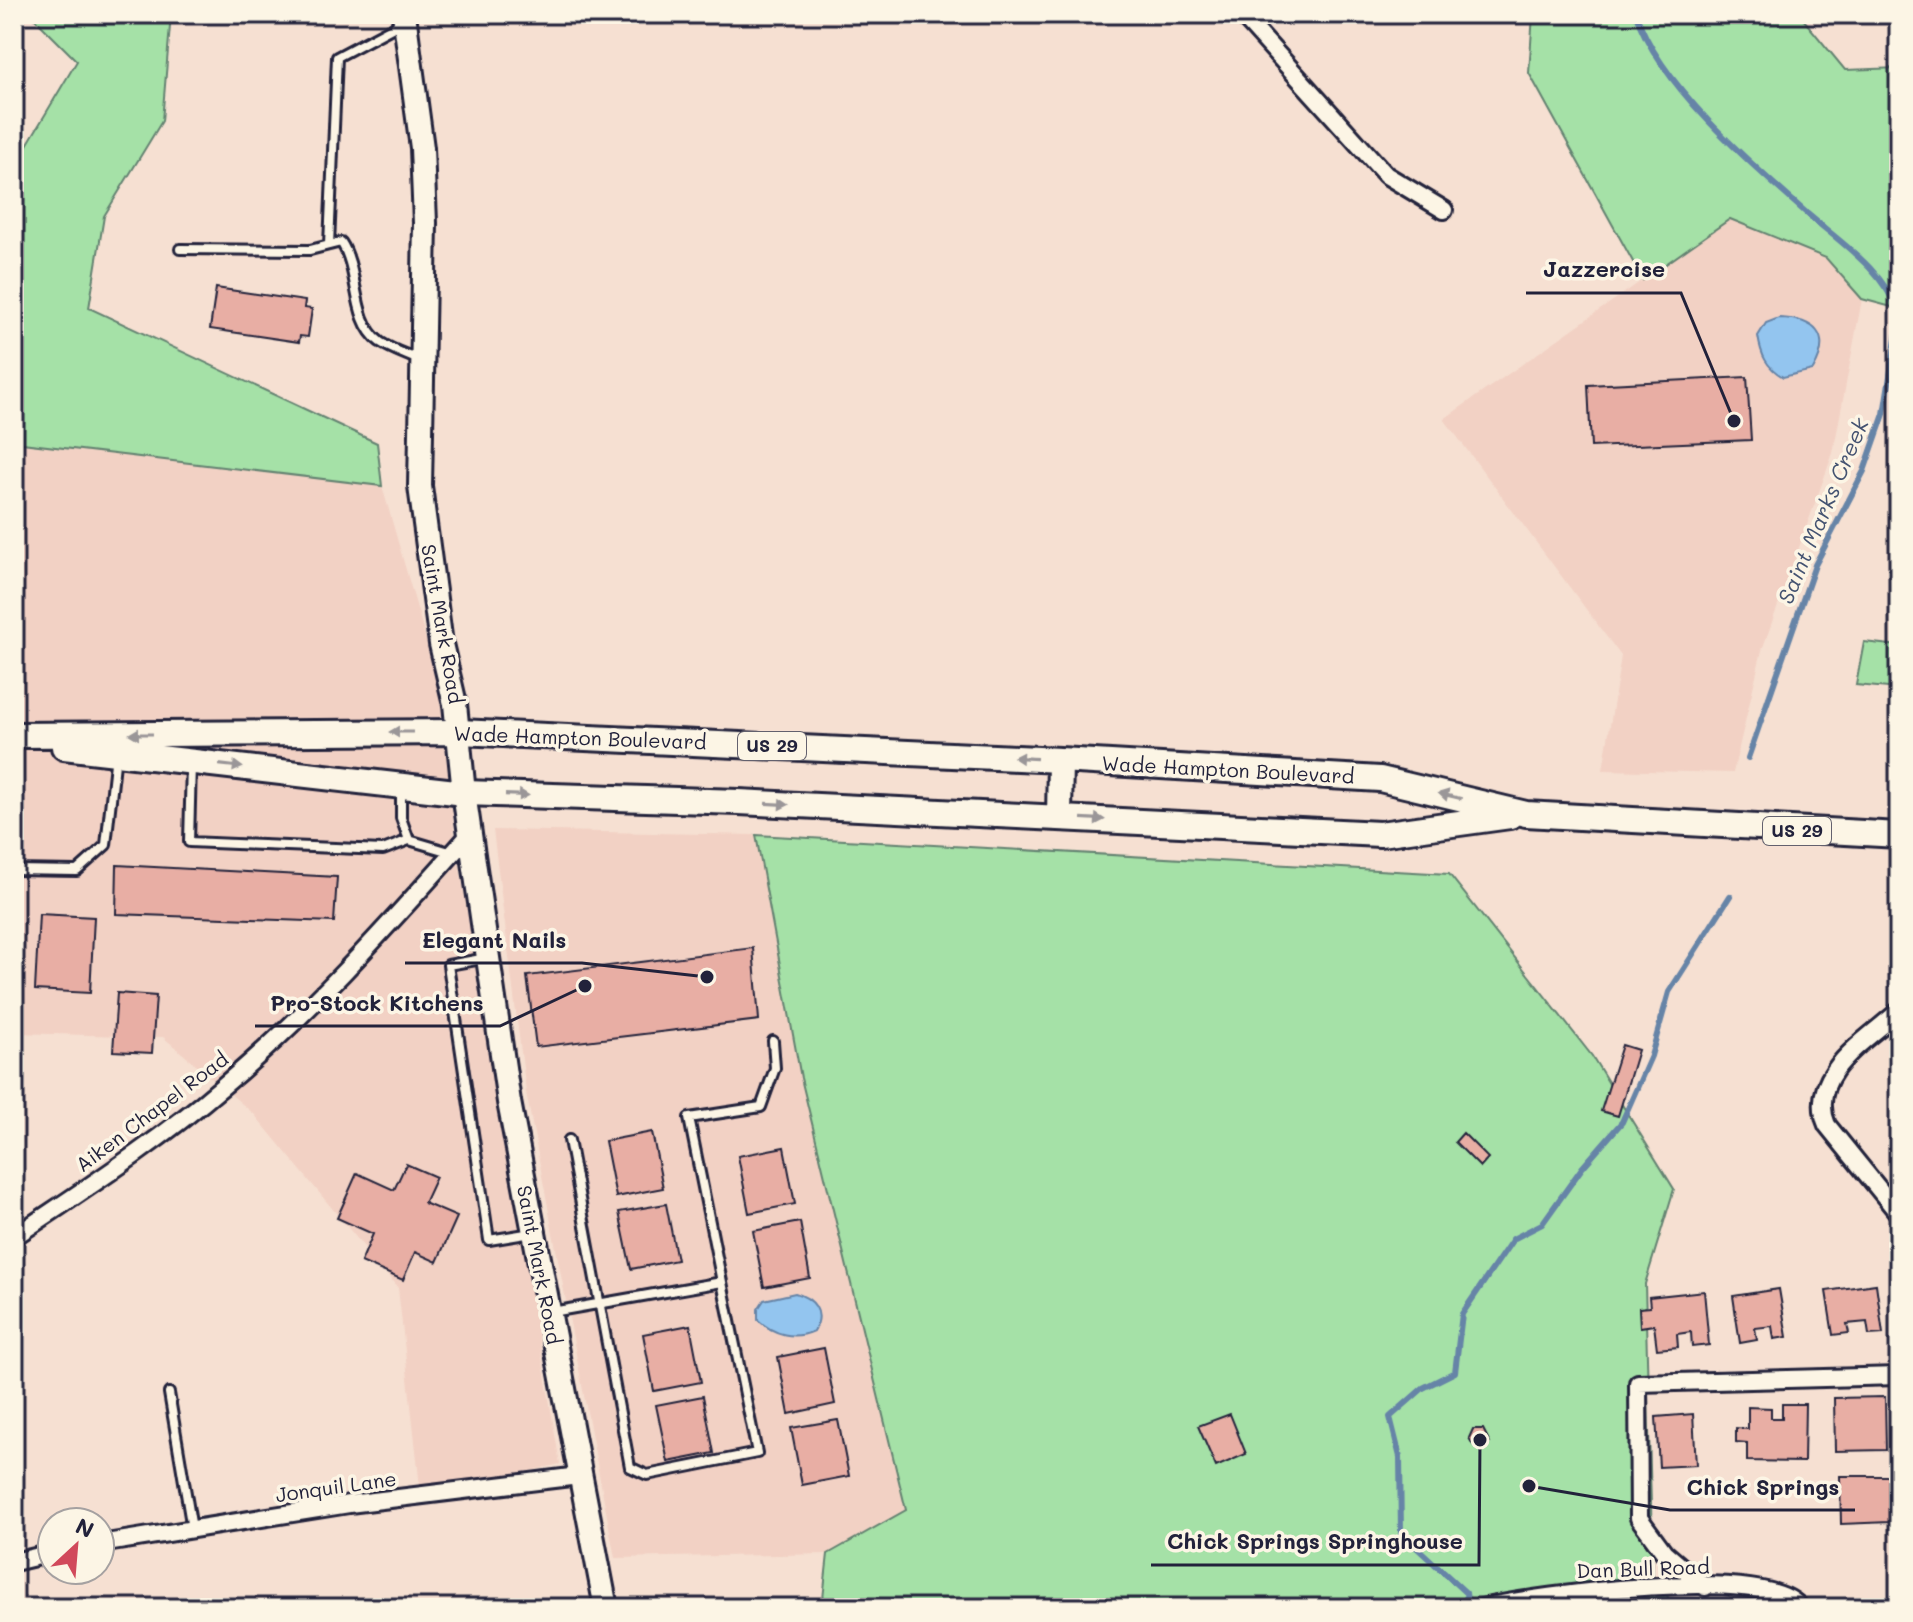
<svg xmlns="http://www.w3.org/2000/svg" width="1913" height="1622" font-family="Mali,sans-serif">
<rect width="100%" height="100%" fill="#f6e0d2"/>
<filter id="ink" filterUnits="userSpaceOnUse"><feTurbulence type="fractalNoise" baseFrequency=".0125" numOctaves="2"/><feDisplacementMap in="SourceGraphic" scale="16" xChannelSelector="R" yChannelSelector="G"/><feConvolveMatrix kernelMatrix="1 2 1 2 8 2 1 2 1" color-interpolation-filters="sRGB"/></filter>
<g filter="url(#ink)">
<path fill="#f2d1c4" d="M1730,219L1826,258L1862,299L1833,453L1762,650L1733,773L1603,770L1621,656L1444,419Z
M14,442L382,486L439,685L455,838L560,1464L421,1496L398,1288L254,1114L163,1037L14,1033Z
M493,830L756,835L801,1078L907,1510L828,1554L615,1558L526,1092Z"/>
<path fill="#a5e1a7" stroke="#648271" stroke-width="2" d="M30,14H171L162,121L104,216L89,308L377,443L382,486L14,442V167L77,61Z
M1533,14H1799L1845,70L1899,68V309L1862,299L1826,258L1730,219L1643,280L1529,73Z
M1864,642L1899,646V689L1856,685Z
M756,835L1449,874L1592,1056L1674,1189L1645,1284L1653,1578L1676,1608H822L828,1554L906,1510L801,1078Z"/>
<path fill="#93c5ef" stroke="#6684a7" stroke-width="2" d="M1779,318C1815,319 1833,335 1813,370L1783,377C1766,367 1761,355 1758,336L1766,323Z
M795,1293C813,1298 826,1312 814,1331C794,1340 774,1335 758,1320V1309L764,1300Z"/>
<g fill="none" stroke-linecap="round" stroke-linejoin="round">
<path stroke="#6684a7" stroke-width="6" d="M1636,14C1659,85 1754,167 1810,216C1844,245 1884,271 1899,314
M1748,758L1815,565L1864,471L1884,414L1899,320
M1468,1608L1466,1593L1401,1533L1400,1457L1390,1417L1423,1388L1455,1372L1462,1314L1513,1239L1542,1224L1582,1168L1622,1122L1651,1056L1669,992L1730,896"/>
</g>
<path fill="#e8aea4" stroke="#22223b" stroke-width="2" d="M216,288L305,301L304,308L312,309L308,337L300,336L299,342L210,329Z
M1747,377L1751,440L1591,447L1588,385Z
M1896,584H1899V601L1894,600Z
M117,865L337,877L334,922L116,914Z
M39,914L94,917L90,993L35,990Z
M753,948L759,1020L536,1047L527,976Z
M117,993L156,996L152,1053L113,1051Z
M1622,1045L1638,1050L1618,1116L1601,1111Z
M652,1132L663,1188L616,1197L605,1141Z
M1463,1133L1488,1158L1480,1167L1455,1142Z
M784,1147L795,1204L749,1213L738,1156Z
M406,1164L436,1177L424,1203L457,1217L437,1262L415,1252L403,1280L361,1262L373,1234L337,1218L357,1173L394,1190Z
M666,1204L677,1260L631,1269L619,1212Z
M800,1222L810,1278L764,1287L753,1231Z
M1876,1284L1883,1334L1869,1335L1867,1322L1847,1324L1849,1333L1833,1335L1826,1291Z
M1779,1289L1787,1337L1774,1339L1772,1326L1755,1328L1757,1340L1740,1343L1733,1296Z
M1704,1291L1709,1345L1692,1347L1691,1332L1677,1334L1678,1347L1657,1349L1654,1325L1640,1327L1639,1308L1650,1307L1649,1297Z
M690,1325L701,1382L654,1391L643,1334Z
M824,1348L835,1404L789,1414L778,1357Z
M703,1396L714,1453L668,1462L656,1405Z
M1885,1397L1886,1450L1835,1451L1834,1398Z
M1782,1404H1805L1804,1462L1747,1461V1443L1736,1442V1428L1748,1429V1407L1771,1408V1418H1782Z
M1230,1414L1246,1454L1216,1467L1198,1426Z
M1693,1414L1696,1465L1659,1467L1656,1417Z
M838,1420L849,1476L802,1485L791,1428Z
M1473,1429H1483L1490,1443L1483,1448L1473,1445L1469,1438Z
M1840,1476H1889L1890,1522L1841,1524Z"/>
<g fill="none" stroke-linecap="round" stroke-linejoin="round">
<defs>
<path id="lane" d="M329,245L337,57L403,22
M180,249L310,250L341,242C360,270 351,321 380,342C392,350 408,355 421,361
M191,763L189,842L383,850L409,840
M401,791V818L409,840L453,853
M14,870L77,871L106,845L116,754
M487,958L448,965L489,1240L532,1233
M569,1140L630,1467L647,1475L757,1453L722,1282
M552,1312L722,1282L689,1118L761,1107L775,1068L773,1041
M169,1393L192,1529"/>
<path id="street" d="M1241,14L1386,175L1444,210
M1899,1011C1867,1040 1806,1075 1827,1125L1899,1214
M14,1237C85,1189 157,1143 222,1087C312,1012 392,921 470,834
M100,1544L349,1504L579,1476
M14,1562L52,1553
M1705,1587L1664,1552L1639,1518L1638,1383L1899,1376
M1482,1608C1535,1596 1770,1563 1800,1608"/>
<path id="secondary" d="M404,14L422,148L425,223L420,486L441,644L455,704L464,793L509,1102L606,1608"/>
<path id="primary" d="M14,735L459,732L1060,760L1380,779L1526,814L1899,835
M64,747L464,793L739,802L1380,834L1510,816
M1059,817L1060,760"/>
</defs>
<use href="#lane" stroke="#22223b" stroke-width="14"/>
<use href="#street" stroke="#22223b" stroke-width="22"/>
<use href="#secondary" stroke="#22223b" stroke-width="28"/>
<use href="#primary" stroke="#22223b" stroke-width="30"/>
<use href="#lane" stroke="#fcf5e5" stroke-width="8"/>
<use href="#street" stroke="#fcf5e5" stroke-width="16"/>
<use href="#secondary" stroke="#fcf5e5" stroke-width="22"/>
<use href="#primary" stroke="#fcf5e5" stroke-width="24"/>
</g>
<defs><path id="oneway-solid" d="M-6-.8H1V-3.2L6.5 0L1 3.2V.8H-6Z" transform="scale(2)"/></defs>
<g fill="#9a9698">
<use href="#oneway-solid" transform="translate(401 732) rotate(180)"/>
<use href="#oneway-solid" transform="translate(141 734) rotate(180)"/>
<use href="#oneway-solid" transform="translate(1025 758) rotate(-177)"/>
<use href="#oneway-solid" transform="translate(231 766) rotate(7)"/>
<use href="#oneway-solid" transform="translate(517 795) rotate(2)"/>
<use href="#oneway-solid" transform="translate(1450 796) rotate(-167)"/>
<use href="#oneway-solid" transform="translate(777 804) rotate(3)"/>
<use href="#oneway-solid" transform="translate(1093 819) rotate(3)"/>
</g>
</g>
<g text-anchor="middle" stroke-width="7" stroke-linejoin="round" paint-order="stroke">
<g fill="#fcf5e5" stroke="#63616e" stroke-width="2">
<rect x="738" y="732" width="68" height="28" rx="6"/>
<rect x="1763" y="817" width="68" height="28" rx="6"/>
</g>
<g font-size="18" font-weight="bold" fill="#22223b">
<text x="772" y="752">US 29</text>
<text x="1797" y="837">US 29</text>
</g>
<g font-size="20" fill="#22223b" stroke="#fcf5e5">
<text transform="translate(442 624) rotate(80)" y="7">Saint Mark Road</text>
<text transform="translate(580 738) rotate(2)" y="7">Wade Hampton Boulevard</text>
<text transform="translate(1228 770) rotate(3)" y="7">Wade Hampton Boulevard</text>
<text transform="translate(152 1112) rotate(-37)" y="7">Aiken Chapel Road</text>
<text transform="translate(539 1265) rotate(79)" y="7">Saint Mark Road</text>
<text transform="translate(336 1487) rotate(-8)" y="7">Jonquil Lane</text>
<text transform="translate(1643 1569) rotate(-2)" y="7">Dan Bull Road</text>
</g>
<g font-size="22" font-style="italic" fill="#445371" stroke="#fcf5e5">
<text transform="translate(1823 511) rotate(-67)" y="8">Saint Marks Creek</text>
</g>
</g>
<path fill="none" stroke="#22223b" stroke-width="3" d="M1734 421L1681 293H1526M707 977L582 963H405M585 986L500 1026H255M1529 1486L1670 1510H1855M1480 1440L1479 1565H1151"/>
<g fill="#22223b" stroke="#fcf5e5" stroke-width="3">
<circle cx="1734" cy="421" r="8"/>
<circle cx="707" cy="977" r="8"/>
<circle cx="585" cy="986" r="8"/>
<circle cx="1529" cy="1486" r="8"/>
<circle cx="1480" cy="1440" r="8"/>
</g>
<g font-size="22" text-anchor="middle" font-weight="bold" fill="#22223b" stroke="#fcf5e5" stroke-width="7" stroke-linejoin="round" paint-order="stroke">
<text x="1604" y="277">Jazzercise</text>
<text x="494" y="948">Elegant Nails</text>
<text x="377" y="1011">Pro-Stock Kitchens</text>
<text x="1763" y="1495">Chick Springs</text>
<text x="1315" y="1549">Chick Springs Springhouse</text>
</g>
<rect width="1913" height="1622" fill="none" stroke="#fcf5e5" stroke-width="48"/>
<rect x="24" y="24" width="1865" height="1574" fill="none" stroke="#22223b" stroke-width="3" filter="url(#ink)"/>
<g transform="translate(76 1546) rotate(26)"><circle r="38" fill="#fcf5e5" stroke="#a5a1a1" stroke-width="2"/>
<path d="M0-6L14 30L0 20L-14 30Z" fill="#d1495b"/>
<text y="-12" font-size="22" font-weight="bold" text-anchor="middle" fill="#22223b">N</text>
</g>
</svg>
